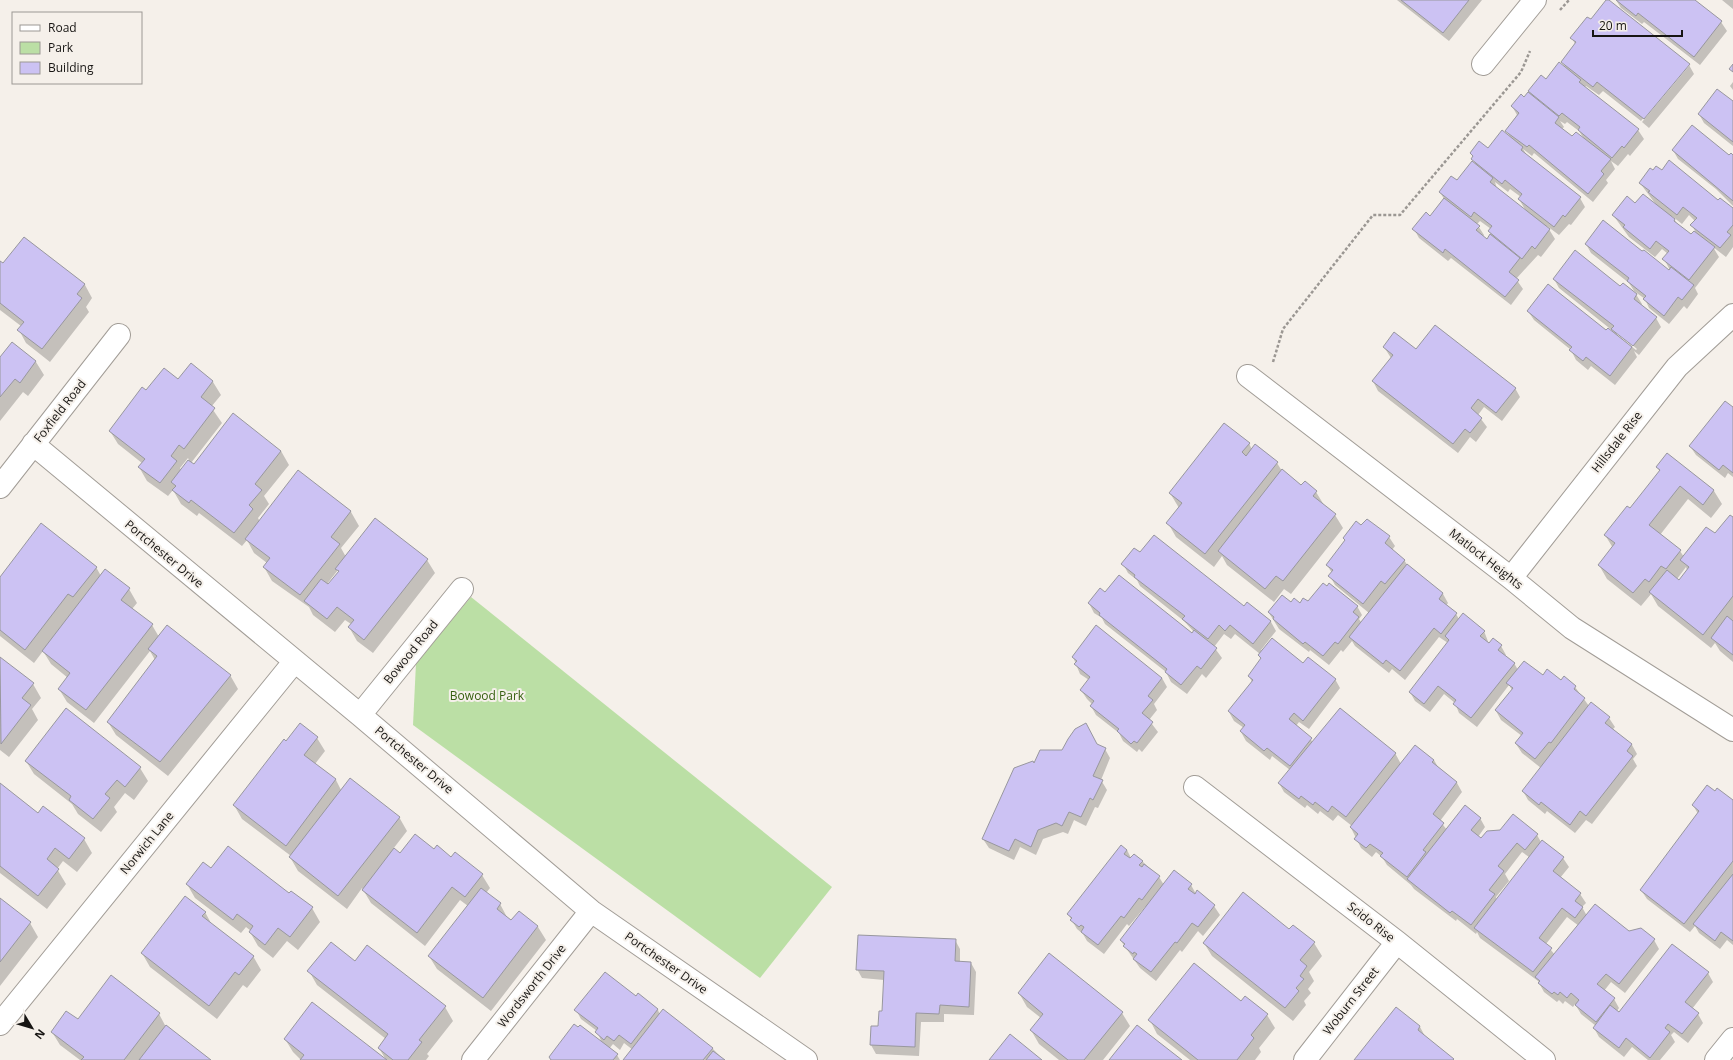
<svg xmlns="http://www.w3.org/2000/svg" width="1733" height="1060" font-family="'Open Sans',sans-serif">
<rect width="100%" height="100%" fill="#f5f0ea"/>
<path fill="#bbdfa5" d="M471,597L832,887L760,978L413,725L416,663Z"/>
<path fill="#0003" fill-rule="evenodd" d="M1397,0H1482L1449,41Z
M1616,0H1694L1721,22L1727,31L1700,65L1644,22L1642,24L1621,8Z
M1722,0H1733V9Z
M1572,38L1689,65L1694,74L1649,128L1642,122L1689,66H1687L1641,121L1603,91L1599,95L1586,86L1585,87L1638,130L1644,139L1630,156L1628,154L1618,166L1611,161L1615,169L1606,180L1608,183L1593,202L1534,153L1532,156L1523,149L1528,157L1580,198L1585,207L1571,225L1569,224L1559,235L1547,226L1555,239L1541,257L1538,255L1516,279L1523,289L1511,305L1451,258L1448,261L1419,238L1414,229L1430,217L1444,199L1440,192L1457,182L1476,166L1471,153L1488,149L1511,138L1506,131L1517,115L1512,106L1525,98L1532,97L1529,92L1566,68L1562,62L1575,44ZM1560,121L1565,124L1567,122L1579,131L1584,139L1572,138L1562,129L1564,127ZM1495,182L1508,192L1510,189L1521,197L1519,199L1527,213L1497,189ZM1480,221L1491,229L1489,231L1491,235L1487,240L1483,237L1484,235L1477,224Z
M1733,82V90L1730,86Z
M1733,103V146L1704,123L1699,114Z
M1673,150L1733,156V206L1716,189L1678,159Z
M1640,183L1718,202L1733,209V247L1726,257L1713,247L1719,257L1695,288L1698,294L1687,309L1684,306L1669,324L1649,308L1645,299L1634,291L1642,304L1641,306L1656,318L1661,327L1639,355L1634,351L1637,357L1615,385L1591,366L1588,370L1576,360L1571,350L1534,320L1528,311L1616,336L1613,331L1559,288L1554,279L1620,287L1636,294L1629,283L1591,253L1586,244L1642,253L1671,272L1664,259L1668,254L1662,249L1655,257L1629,237L1613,215L1636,205L1657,206ZM1689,215L1695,221L1692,225L1695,231L1691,236L1678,225L1672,216L1682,224ZM1617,332L1637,349L1636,350L1617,335Z
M25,238L85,285L92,298L86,307L89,312L50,362L26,343L19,330L21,326L0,310V262L3,265Z
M12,343L36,362L44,375L28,396L23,392L0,421V359Z
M1384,347L1416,350L1515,388L1520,397L1502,421L1484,407L1478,415L1487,427L1476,442L1470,437L1458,453L1378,391L1373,381L1391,358Z
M191,364L213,382L221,395L211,407L222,423L191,463L194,465L281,451L289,465L264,496L269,504L258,518L260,522L299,472L351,512L359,526L341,548L346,557L427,560L435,573L373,653L357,641L349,627L351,624L345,620L335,632L313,615L309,607L272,581L264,567L267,563L254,553L247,540L242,546L199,513L197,516L181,504L173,490L168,496L147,481L139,467L142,463L118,444L110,431L146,392L178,380ZM188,458L189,460L181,470L180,468ZM338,570L339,572L328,586L327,584Z
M1733,408V477L1728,473L1725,478L1696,455L1690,446Z
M1249,443L1252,450L1256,445L1277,463L1282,471L1302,487L1316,492L1324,505L1335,515L1343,528L1291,594L1284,589L1274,602L1227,565L1222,556L1214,567L1176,537L1168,523L1179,508L1170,493Z
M1667,454L1714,491L1722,504L1711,518L1688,499L1660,535L1680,551L1684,557L1716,535L1733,518V662L1720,651L1715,643L1711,648L1658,606L1651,594L1641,606L1607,579L1599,565L1613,548L1605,535L1630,509L1660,472L1657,467ZM1686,567L1687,570L1680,581L1677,579Z
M1367,520L1389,537L1395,546L1392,550L1404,560L1408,566L1443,594L1448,603L1446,606L1456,614L1459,619L1484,631L1489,644L1501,646L1506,655L1505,656L1514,663L1518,670L1575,687L1589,706L1609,718L1615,727L1612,730L1632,745L1637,754L1633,759L1637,766L1592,824L1586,820L1575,833L1547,811L1545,814L1528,800L1523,791L1541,768L1522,753L1516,744L1522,736L1501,720L1496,711L1512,690L1509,685L1477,727L1459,713L1455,703L1444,694L1430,712L1415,701L1410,692L1448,643L1439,637L1405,680L1392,669L1389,673L1355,646L1352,641L1343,652L1341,650L1329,665L1310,650L1309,652L1279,629L1269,613L1291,604L1308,603L1357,606L1362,615L1359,619L1361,622L1369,613L1335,585L1330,576L1332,573L1327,565L1346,541L1344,539L1362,527Z
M1123,564L1244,607L1247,603L1271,622L1276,631L1261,650L1304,665L1335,679L1340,688L1309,729L1299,722L1296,726L1313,742L1395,753L1401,764L1434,760L1438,767L1457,783L1462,792L1440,821L1447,830L1480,818L1485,827L1478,837L1481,839L1537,835L1541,842L1563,858L1569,867L1560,878L1580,894L1586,903L1582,907L1587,916L1629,933L1654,940L1659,949L1625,993L1611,982L1604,991L1614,999L1619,1008L1617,1011L1619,1013L1708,973L1713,982L1692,1009L1698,1014L1703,1023L1688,1043L1674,1032L1671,1035L1675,1042L1660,1060H1648L1632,1047L1624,1057L1599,1037L1594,1028L1596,1026L1581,1014L1575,1004L1573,1007L1565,1001L1563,1004L1559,1000L1557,1002L1544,992L1538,981L1480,938L1477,932L1476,934L1457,919L1456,921L1414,889L1411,885L1387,865L1382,857L1376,852L1372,857L1361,848L1351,828L1352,826L1338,815L1333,821L1320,811L1318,814L1307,805L1305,808L1284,792L1279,783L1290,770L1272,756L1270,760L1246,741L1241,732L1244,728L1234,721L1229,712L1252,682L1249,676L1261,660L1259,656L1260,654L1235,634L1231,639L1224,634L1214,647L1222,658L1206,678L1202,674L1187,694L1171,682L1166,672L1105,624L1102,618L1094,613L1089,603L1105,593L1192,634L1194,632L1184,621L1140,586L1137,580L1128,573ZM1522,852L1529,857L1497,900L1496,897L1509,881L1505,874ZM1567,917L1579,926L1555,955L1546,944Z
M96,567L101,576L105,571L129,589L137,603L132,609L152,625L159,637L230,675L238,689L168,776L116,735L108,722L155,660L150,651L94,723L67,702L59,689L68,678L51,664L43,651L34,663L0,636V579Z
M1073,657L1162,678L1167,687L1154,704L1157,710L1149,720L1158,732L1142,752L1139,749L1137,752L1123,741L1119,733L1096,715L1091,706L1092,704L1087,699L1081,690L1089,680L1080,674Z
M0,658L33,684L41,698L32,709L38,720L9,757L0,750Z
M317,738L325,751L315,764L336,780L341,790L399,817L407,831L393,849L400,854L434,851L452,858L482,875L490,888L486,893L500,904L508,919L511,922L519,912L538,927L546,940L491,1011L437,969L429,956L468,906L460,900L425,946L371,903L362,888L347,909L298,871L290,857L291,856L242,819L234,805L287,742Z
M1097,746L1105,749L1110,758L1101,780L1107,790L1098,808L1095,807L1086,826L1074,820L1068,834L1063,832L1043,839L1036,855L1020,847L1014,860L989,848L983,839L1034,765L1063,751Z
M26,761L140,768L148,781L134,800L125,793L114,807L117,812L101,832L78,814L72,804L34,774Z
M0,785L38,814L84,839L92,853L77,872L63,861L57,869L66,884L47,909L0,873Z
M1715,792L1733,801V945L1727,940L1720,949L1699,933L1695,926L1690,932L1647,899L1641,890L1698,814L1693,805Z
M1127,850L1131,858L1142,861L1159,877L1164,885H1191L1196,894L1214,906L1220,915L1203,936L1198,931L1182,952L1180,950L1156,981L1140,968L1121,941L1146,908L1145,907L1129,926L1127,924L1104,954L1087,941L1083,934L1077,929L1068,914Z
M211,869L289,895L312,908L320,922L298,950L287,941L273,958L258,946L250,932L251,931L246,927L241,933L195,898L187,884Z
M0,899L30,923L38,937L0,986Z
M205,912L212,925L253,956L261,970L247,988L243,985L217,1019L150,967L142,953Z
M1290,931L1314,943L1322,956L1309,972L1314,981L1308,989L1311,993L1304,1001L1306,1005L1293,1021L1212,956L1204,943Z
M955,940L960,949V962L971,963L976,972L974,1015L944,1014V1022H921L919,1056L876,1054L871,1045L872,1027H879L883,1012L884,980L862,978L857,969Z
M355,962L445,1007L453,1021L427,1054L429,1056L426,1060H386L379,1048L386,1039L317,985L309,971Z
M1019,993L1122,1013L1130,1026L1103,1060H1059L1039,1044L1031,1030L1041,1018L1027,1007Z
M638,995L658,1010L660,1015L712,1048L724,1060H625L633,1050L624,1043L620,1050L613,1044L609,1049L617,1055L620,1060H552L602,1043L597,1031L581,1019L576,1010L636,997Z
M1242,1003L1267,1015L1275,1028L1259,1048L1261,1052L1255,1060H1190L1157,1034L1150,1020Z
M1396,1008L1420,1027L1426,1038L1453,1060H1355Z
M159,1014L166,1027L210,1060H80L60,1045L52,1032L78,1021Z
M285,1039L385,1060H301L293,1052Z"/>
<path fill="#ccc2f3" stroke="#98979e" d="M1401,0H1469L1443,33Z
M1606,0H1609L1690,64L1644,119L1597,82L1593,87L1561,62L1576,42L1570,38L1587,17L1591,19Z
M1616,0H1695L1722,21L1694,57L1638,13L1636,16Z
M1559,62L1581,80L1579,82L1639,129L1624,148L1622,146L1612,158L1578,130L1580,127L1562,113L1559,116L1528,91L1541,75L1546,79Z
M1733,64V72L1729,69Z
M1717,89L1733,101V142L1698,114Z
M1528,92L1559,117L1555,123L1572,136L1576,132L1611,159L1601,171L1604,174L1588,194L1529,145L1527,147L1505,131L1519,113L1511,106L1521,94L1524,97Z
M1692,125L1729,155L1731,153L1733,155V201L1672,150Z
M1502,130L1523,147L1521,150L1581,197L1565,217L1563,215L1554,227L1518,199L1522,194L1505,180L1502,184L1471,159L1473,156L1470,153L1479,141L1488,148Z
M1669,160L1718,200L1720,198L1733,208V225L1727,232L1731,235L1720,248L1690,225L1697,218L1683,207L1677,215L1648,192L1650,191L1639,183L1650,168L1653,170L1656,166L1662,170Z
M1472,161L1493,178L1490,182L1550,229L1535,249L1532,246L1522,259L1488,231L1492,226L1474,212L1471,217L1439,192L1451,176L1457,180Z
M1643,194L1675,219L1674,221L1691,234L1694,231L1715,247L1689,280L1662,259L1669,251L1656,241L1650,249L1623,227L1625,225L1612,215L1627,196L1635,203Z
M1444,198L1480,226L1476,230L1487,239L1490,234L1520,258L1509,272L1519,280L1505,297L1445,249L1443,253L1412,229L1426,212L1430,216Z
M1603,220L1642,251L1644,250L1669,270L1671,267L1694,285L1682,300L1678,297L1664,316L1643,299L1646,296L1627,281L1629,278L1585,244Z
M24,237L85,284L77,294L82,298L42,349L17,330L24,322L0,303V261L3,263Z
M1575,250L1620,286L1623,283L1637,294L1634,299L1657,317L1633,346L1611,329L1614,326L1553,279Z
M1548,284L1606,330L1608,328L1632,347L1610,376L1586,357L1583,361L1569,350L1572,347L1527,311Z
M1435,325L1516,388L1496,413L1478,399L1471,408L1482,418L1470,433L1465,429L1453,444L1372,381L1393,355L1383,347L1394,332L1416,349Z
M12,342L36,361L20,383L15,379L0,397V357Z
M191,363L213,381L201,397L215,408L184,449L179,445L171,456L177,461L160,483L138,467L145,459L109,431L142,387L146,390L164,368L178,379Z
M1725,401L1733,407V473L1723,465L1719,470L1689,446Z
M233,413L281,451L255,484L262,490L249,505L253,509L234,533L191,500L189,503L172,490L176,486L171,482L188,460L194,464Z
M1224,423L1250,443L1242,452L1246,456L1255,444L1278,462L1205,554L1166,523L1182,503L1169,493Z
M1667,453L1714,490L1703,505L1680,486L1649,525L1681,550L1666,569L1661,566L1649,582L1645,579L1633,593L1598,565L1615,543L1604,535L1627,506L1630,508L1660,470L1656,467Z
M1282,469L1301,485L1305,481L1317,491L1313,496L1336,514L1283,581L1276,576L1265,589L1218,551Z
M298,470L351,511L331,537L340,544L300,595L263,567L270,558L245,539Z
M1730,515L1733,517V596L1703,635L1649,592L1667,570L1679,580L1689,567L1680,560L1706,527L1715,533Z
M375,518L428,559L364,640L348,627L354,620L337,607L327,619L304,601L321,579L328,584L339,571L335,569Z
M1367,519L1390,536L1385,543L1405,560L1385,584L1381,581L1363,604L1328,576L1333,570L1326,565L1345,540L1343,538L1356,521L1361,525Z
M41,523L97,567L73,597L68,594L25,650L0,630V577Z
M1154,535L1244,606L1247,602L1271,621L1253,644L1230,625L1225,631L1219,625L1208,639L1182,619L1185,616L1134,577L1135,575L1121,564L1134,548L1140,552Z
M1407,564L1443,593L1439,599L1457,613L1441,634L1434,628L1400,671L1386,660L1383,664L1349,637Z
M105,569L130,588L121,600L153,624L86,710L58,689L70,673L42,651Z
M1119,575L1192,633L1194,630L1217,648L1201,669L1197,666L1181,685L1165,672L1167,669L1099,615L1100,613L1088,603L1100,588L1105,592Z
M1323,583L1327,586L1329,583L1358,606L1353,612L1359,617L1338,644L1335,642L1323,656L1305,642L1303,644L1273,619L1274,617L1268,612L1282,595L1291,602L1294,598L1300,603L1303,598L1308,601Z
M1463,613L1485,631L1480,636L1489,643L1493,638L1502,645L1498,650L1515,663L1471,718L1453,704L1456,700L1438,686L1424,704L1409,692L1449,640L1445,636Z
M1727,616L1733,621V655L1711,638Z
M167,625L231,675L160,762L107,722L157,656L148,649Z
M1096,625L1162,678L1148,696L1153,700L1142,713L1153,722L1137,743L1134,741L1131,744L1117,731L1119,729L1090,706L1094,701L1080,690L1090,677L1074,664L1077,661L1072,657Z
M1272,638L1303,663L1308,657L1336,679L1303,721L1294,713L1289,719L1312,738L1290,766L1267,748L1264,751L1240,731L1245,725L1228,711L1253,680L1248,676L1261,658L1258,655Z
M0,657L34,683L22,698L31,705L1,744Z
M1524,661L1543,675L1547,669L1561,680L1564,676L1576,686L1574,689L1585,698L1551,743L1549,742L1535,759L1515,743L1523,733L1495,710L1513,688L1506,683Z
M1591,702L1610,717L1605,723L1632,744L1627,751L1633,756L1586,816L1580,811L1570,825L1541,802L1539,805L1522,791Z
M66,708L141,767L125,787L117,780L105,794L110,798L93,819L69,800L71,796L25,761Z
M1340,708L1396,753L1346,817L1332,806L1328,812L1315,802L1313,805L1301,796L1299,799L1278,783Z
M300,723L318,737L304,755L336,779L286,846L233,805L284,739L286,741Z
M1086,723L1097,744L1106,748L1093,776L1103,780L1093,800L1090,798L1081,817L1069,812L1062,826L1056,823L1038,830L1031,847L1015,839L1009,851L982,839L1014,768L1033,761L1034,763L1040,750H1062L1068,739L1075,729Z
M1415,745L1434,760L1432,762L1457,782L1433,814L1444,823L1423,850L1426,852L1407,877L1380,856L1383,853L1370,844L1366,848L1354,839L1358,834L1350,827Z
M350,778L400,817L338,896L289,857Z
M0,783L38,813L43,806L85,838L69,859L55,848L47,859L59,869L38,896L0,866Z
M1707,785L1715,791L1717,788L1733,800V861L1684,924L1640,890L1699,811L1692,805Z
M1465,805L1481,818L1471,830L1481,838L1487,831L1500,830L1513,814L1538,834L1525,850L1517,843L1498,866L1504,871L1489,890L1495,894L1471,925L1452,911L1450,913L1407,879Z
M415,834L434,849L437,845L451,857L455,852L483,874L465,897L452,887L417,933L362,890L394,848L400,853Z
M1542,840L1564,857L1553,871L1581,893L1575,901L1583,907L1575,918L1562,908L1539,938L1552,948L1533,972L1474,928Z
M1121,845L1127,850L1124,854L1130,858L1134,854L1143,861L1139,865L1142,867L1144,864L1160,876L1142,900L1139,898L1124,918L1121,916L1098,945L1081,932L1084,927L1081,925L1079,927L1070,920L1072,918L1067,914Z
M228,846L289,893L291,891L313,907L290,937L278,928L265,945L249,932L253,926L237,914L233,920L186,884L203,862L211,868Z
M1174,870L1192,884L1188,889L1195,894L1197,890L1215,905L1198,927L1192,923L1177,943L1175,942L1151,972L1133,959L1137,954L1134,952L1133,954L1123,946L1125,944L1120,940Z
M1733,874V941L1721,932L1715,941L1693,924Z
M481,888L501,903L497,909L511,920L519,911L538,926L483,998L428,956Z
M1243,892L1289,929L1293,925L1315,942L1300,960L1307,966L1300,976L1304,979L1296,988L1299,991L1285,1008L1203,943Z
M185,896L206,912L202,916L254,956L239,975L235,972L209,1006L141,953Z
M0,898L31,922L0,962Z
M1595,904L1629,931L1641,928L1655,939L1619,984L1606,974L1597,984L1615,998L1596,1022L1575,1005L1579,1000L1571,993L1567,998L1560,992L1558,995L1554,992L1552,994L1538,983L1540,981L1535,977Z
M858,935L956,939L955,961L971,962L969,1007L940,1005L939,1014L916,1013L915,1047L870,1045L871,1026H878L879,1011H882L884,971L856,970Z
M331,942L355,961L367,945L446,1006L419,1040L422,1042L408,1060H393L378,1048L388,1034L307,971Z
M1672,944L1709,972L1685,1002L1699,1013L1682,1034L1668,1024L1665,1028L1670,1032L1650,1058L1626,1038L1619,1048L1593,1028L1610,1005L1619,1012Z
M1049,953L1123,1012L1084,1060H1068L1030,1030L1043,1014L1018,993Z
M1194,963L1241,1001L1245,996L1268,1014L1251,1035L1254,1038L1237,1060H1198L1148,1020Z
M605,972L636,996L638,993L658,1009L631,1044L619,1035L614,1041L607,1036L604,1040L595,1032L598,1028L574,1010Z
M111,975L160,1013L124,1060H81L84,1057L51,1032L66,1011L78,1019Z
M312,1002L387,1060H300L304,1055L284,1039Z
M1396,1007L1420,1026L1418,1030L1454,1059L1453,1060H1354Z
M663,1009L713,1048L703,1060H623Z
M574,1024L578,1027L580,1025L618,1054L613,1060H551L549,1057Z
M166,1025L211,1060H139Z
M1137,1025L1182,1060H1109Z
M1010,1034L1042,1060H989Z
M713,1051L725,1060H706Z"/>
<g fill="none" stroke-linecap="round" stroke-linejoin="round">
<defs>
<path id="minor" d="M1483,64L1535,0
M1248,376L1511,578L1572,628L1733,730
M33,444L360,715L591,911L806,1060
M0,487L119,335
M1511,578L1677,367L1733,315
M360,715L462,589
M1195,787L1397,942L1544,1060
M0,1024L294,662
M473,1060L591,911
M1305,1060L1397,942
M1716,1060L1733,1039"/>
</defs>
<use href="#minor" stroke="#a29d97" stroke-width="24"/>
<path stroke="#9b9793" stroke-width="2.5" stroke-dasharray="3 2" stroke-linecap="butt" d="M1560,10L1569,0
M1273,362L1283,329L1373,215H1400L1521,72L1530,51"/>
<use href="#minor" stroke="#fff" stroke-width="22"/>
</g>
<g text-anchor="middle" stroke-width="4" stroke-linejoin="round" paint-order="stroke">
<g font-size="12" fill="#171513" stroke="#f5f0ea">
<text transform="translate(60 411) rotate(-52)" y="4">Foxfield Road</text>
<text transform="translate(1617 442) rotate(-52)" y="4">Hillsdale Rise</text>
<text transform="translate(164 554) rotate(40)" y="4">Portchester Drive</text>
<text transform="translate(1486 559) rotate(38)" y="4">Matlock Heights</text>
<text transform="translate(411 652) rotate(-51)" y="4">Bowood Road</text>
<text transform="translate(414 760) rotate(40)" y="4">Portchester Drive</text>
<text transform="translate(147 843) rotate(-51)" y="4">Norwich Lane</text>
<text transform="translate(1371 922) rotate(38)" y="4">Scido Rise</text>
<text transform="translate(666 963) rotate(35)" y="4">Portchester Drive</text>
<text transform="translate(532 986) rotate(-52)" y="4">Wordsworth Drive</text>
<text transform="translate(1351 1001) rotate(-52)" y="4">Woburn Street</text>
</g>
<g font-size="12" fill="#365f0f" stroke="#f5f0ea">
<text x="487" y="700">Bowood Park</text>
</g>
</g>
<rect x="12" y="12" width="130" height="72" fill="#f5f0ea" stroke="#9c9894"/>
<rect x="20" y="25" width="20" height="6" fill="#ffffff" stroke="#9c9894"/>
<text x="48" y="32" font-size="12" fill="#171513">Road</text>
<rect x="20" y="42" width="20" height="12" fill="#bbdfa5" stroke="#9c9894"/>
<text x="48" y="52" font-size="12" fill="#171513">Park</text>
<rect x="20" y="62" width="20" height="12" fill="#ccc2f3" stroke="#9c9894"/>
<text x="48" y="72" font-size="12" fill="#171513">Building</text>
<g transform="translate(32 1028) rotate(128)" stroke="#f5f0ea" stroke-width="3" paint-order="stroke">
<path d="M0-3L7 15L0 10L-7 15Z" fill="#171513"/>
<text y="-6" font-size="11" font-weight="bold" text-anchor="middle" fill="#171513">N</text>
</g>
<path d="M1593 30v6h89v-6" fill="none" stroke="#171513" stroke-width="2"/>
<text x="1599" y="30" font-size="12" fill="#171513" stroke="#f5f0ea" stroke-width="3" paint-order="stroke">20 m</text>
</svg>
